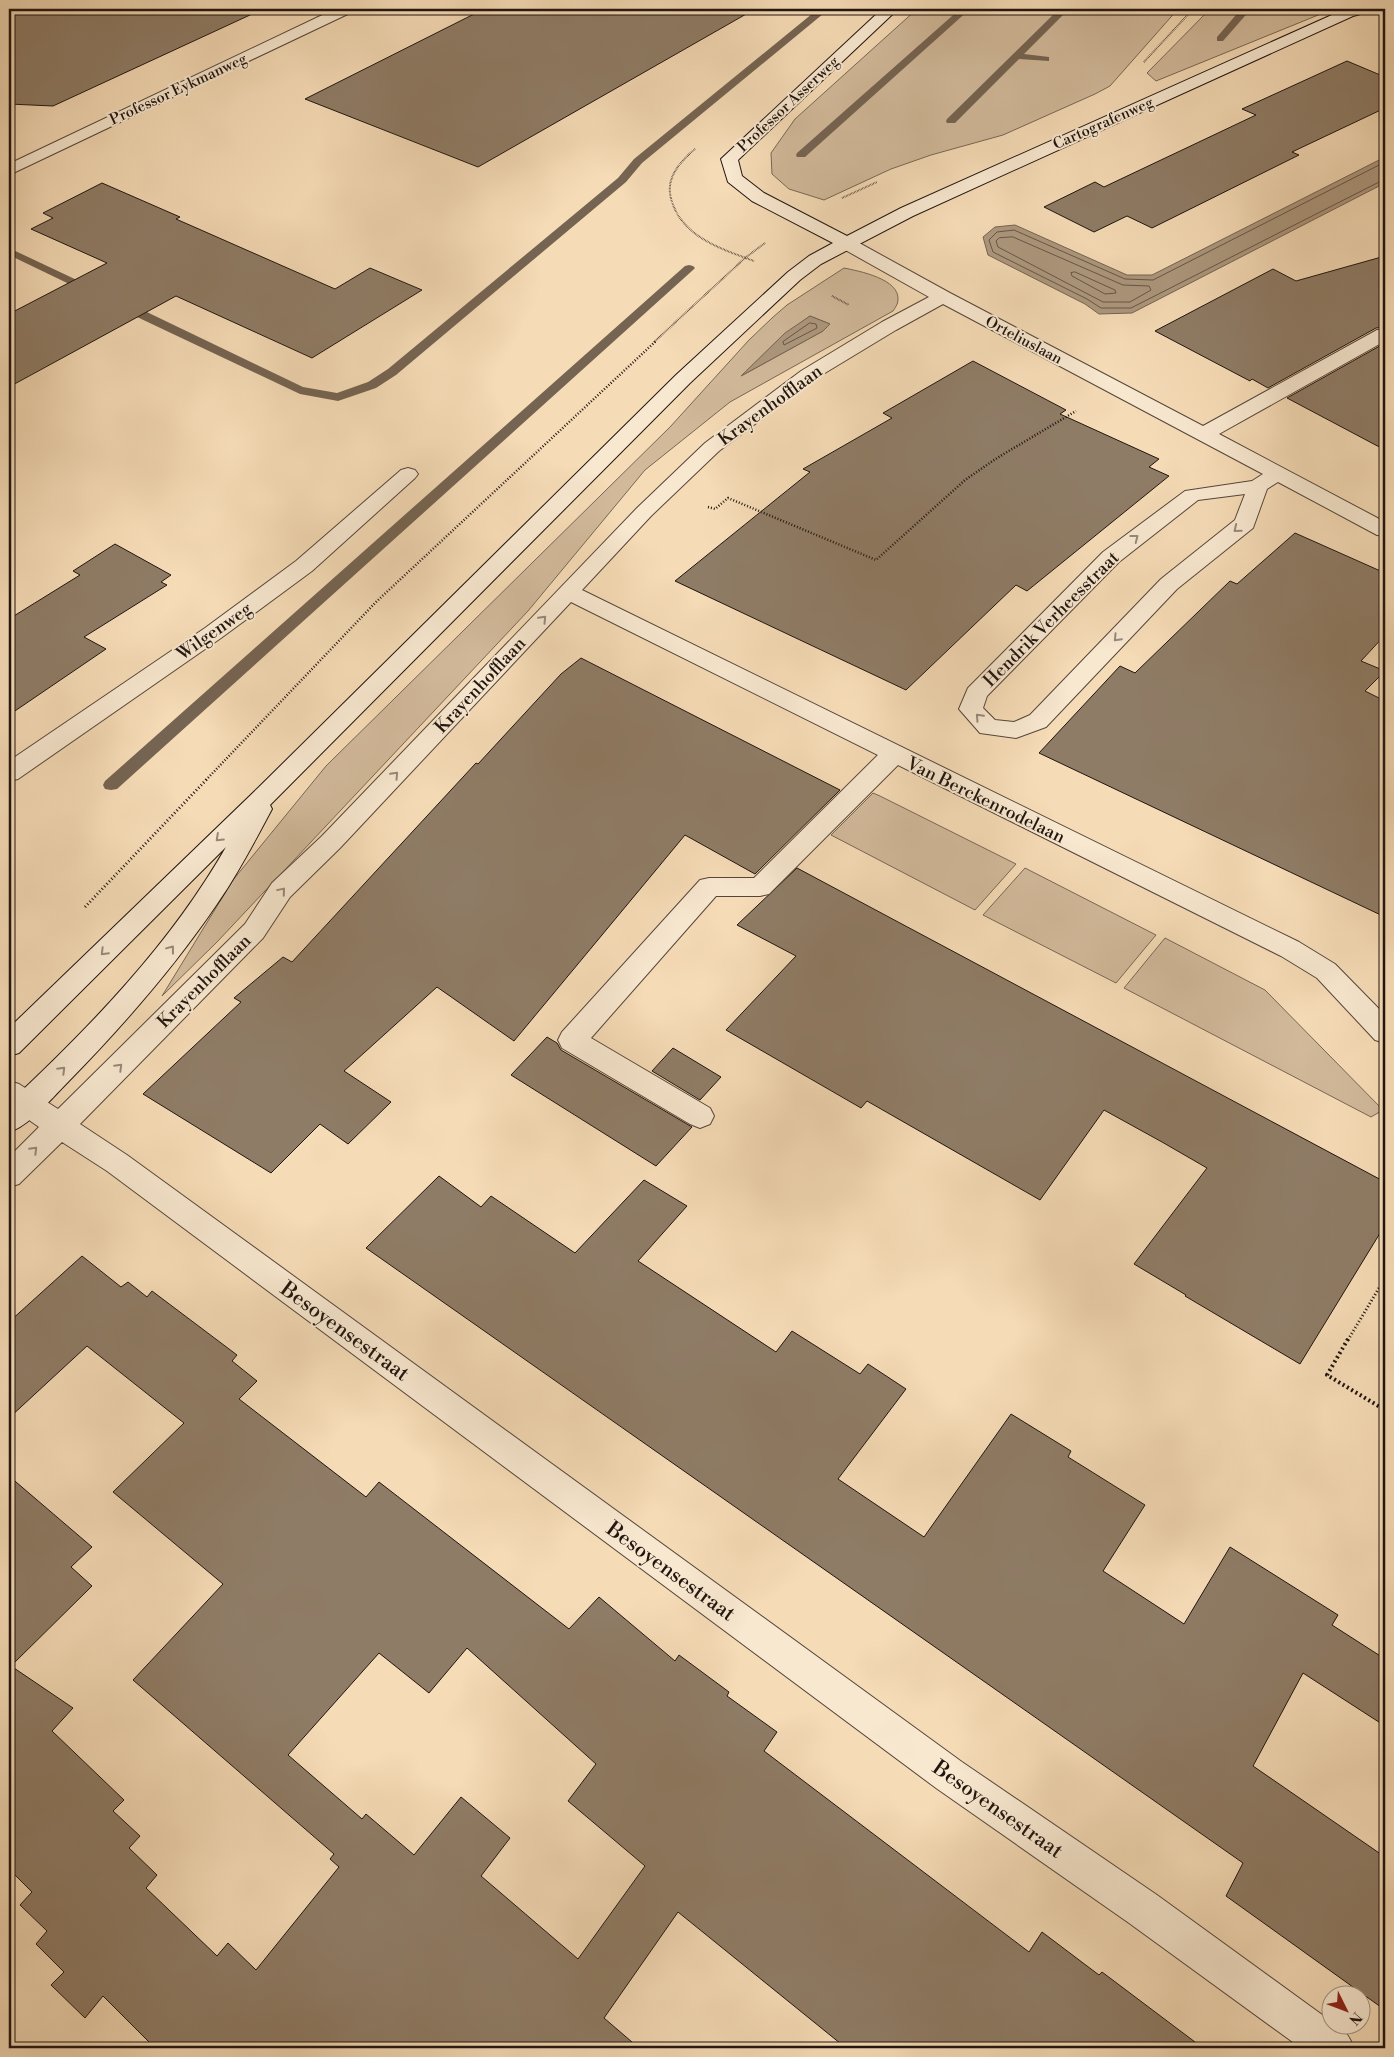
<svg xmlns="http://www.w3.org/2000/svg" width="1394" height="2057" font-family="'Libre Bodoni',serif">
<rect width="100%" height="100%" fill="#f5dbb6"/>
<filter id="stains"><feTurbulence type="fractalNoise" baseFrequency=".004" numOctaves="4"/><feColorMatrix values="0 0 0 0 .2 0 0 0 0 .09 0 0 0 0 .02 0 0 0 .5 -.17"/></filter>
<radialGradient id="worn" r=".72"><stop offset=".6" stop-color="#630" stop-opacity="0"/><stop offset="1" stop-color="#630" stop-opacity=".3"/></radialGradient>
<path fill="#d1b99a" stroke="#786755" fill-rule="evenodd" d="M917,9H1178L1110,86L1095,94L1003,135L931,155L891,169L824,200L789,189L772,174L771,153L795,119Z
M1210,9H1333L1156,81L1147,73Z
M844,268C859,271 900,279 898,300C898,304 895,308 893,311L730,402L645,470L528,611L217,942L162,996L233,880L326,766L670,427L749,340L772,318L787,305ZM810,316L830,324L823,331L743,375L778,340Z
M873,793L880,796L1016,864L975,910L831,835Z
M1025,868L1156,935L1116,983L983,915Z
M1165,938L1265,990L1383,1110L1371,1117L1124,988Z"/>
<path fill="#ad987e" stroke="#756452" d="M1385,157V183L1132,313L1099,314L1085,304L988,255L983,237L995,227L1015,225L1127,275H1152Z
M810,316L830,324L823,331L741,376L785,333Z"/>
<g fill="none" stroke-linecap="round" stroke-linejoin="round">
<path stroke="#665647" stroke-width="1" d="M1385,162L1153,280L1125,279L1014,230L997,232L989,240L993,252L1087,299L1101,308H1131L1385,179
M1013,237L1123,285L1149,286L1151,290L1130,302H1103L998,247L996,241L999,238Z
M1075,272L1115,290L1116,293L1105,294L1072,276L1071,273Z
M810,323L816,324L817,328L784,345L783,342Z"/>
<path fill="#756452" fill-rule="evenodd" d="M818,9H829L642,163L626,182L396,375L376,388L338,401L300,394L118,308L116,305L118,302H126L303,387L337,393L368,382L388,369L618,178L634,159Z
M960,9H970L805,157H797L796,155L797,153Z
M1059,9H1069L1024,54L1049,57V61L1019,59L955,123H947L946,121L947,119Z
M1241,9H1251L1223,41H1217V37Z
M9,248L98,290L100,292L94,296L90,294L9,255Z
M689,265L693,266L695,268L693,270L117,789L111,790L105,789L103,785L105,781L685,266Z"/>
</g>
<path fill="#8f7c66" stroke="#201510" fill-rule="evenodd" d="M9,9H263L53,106L9,104Z
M484,9H755L478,167L305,99Z
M1347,61L1385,77V108L1292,152L1299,155L1152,228L1127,216L1094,232L1044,207L1095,182L1104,187L1256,115L1242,109Z
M102,183L180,217L176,219L335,289L370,268L422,290L312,358L176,296L9,387V314L107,263L31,229L53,218L43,213Z
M1385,256V327L1376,328L1268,388L1252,379L1250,381L1155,331L1273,269L1296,281Z
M1385,343V450L1287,398Z
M973,361L1066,410L1060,414L1159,459L1149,467L1169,476L1027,591L1016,585L906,690L675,581L810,472L803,469L892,418L883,413Z
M1295,533L1385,573V635L1361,661L1385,671L1365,691L1385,701V917L1039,753L1120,666L1135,673L1230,581L1237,584Z
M115,544L171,575L161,582L167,585L84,637L106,649L9,715V619L80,575L73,571Z
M581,658L840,790L755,874L685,835L514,1041L437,987L344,1071L391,1102L348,1144L320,1124L271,1173L143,1094L241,1002L234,998L283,957L292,962L476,763L478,764L561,674Z
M797,868L1385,1182V1225L1300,1364L1185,1296L1186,1295L1134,1264L1207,1168L1162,1142L1104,1110L1040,1200L867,1101L861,1108L726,1030L796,956L737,925Z
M547,1037L557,1043L561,1050L692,1127L656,1166L511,1075Z
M673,1048L721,1077L700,1100L652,1071Z
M439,1176L481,1207L491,1196L575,1253L644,1180L687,1206L638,1261L776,1352L792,1331L860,1374L868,1364L906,1389L838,1479L924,1537L1011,1414L1071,1451L1068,1457L1145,1505L1103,1571L1184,1624L1230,1547L1338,1615L1332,1625L1385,1659V1726L1303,1673L1253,1766L1385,1857V2010L1226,1896L1243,1863L366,1248Z
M82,1256L121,1287L128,1282L147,1297L152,1291L237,1355L232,1361L257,1381L239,1399L366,1497L379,1482L569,1629L599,1597L675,1661L679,1655L729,1692L727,1696L777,1732L764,1751L1029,1952L1042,1932L1099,1975L1102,1972L1203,2048H846L678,1912L604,2018L639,2048H155L103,1996L85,2018L51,1985L64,1972L36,1944L47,1931L20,1905L32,1892L9,1869V1476L92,1547L71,1567L92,1586L11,1666L73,1708L52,1731L124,1800L113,1811L140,1836L129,1848L157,1875L146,1888L217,1956L228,1943L256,1970L339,1867L330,1859L334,1854L133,1680L223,1584L113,1492L184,1423L87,1346L9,1418V1322ZM467,1648L596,1764L568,1801L645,1866L578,1959L481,1876L510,1838L461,1797L414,1855L366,1814L362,1819L288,1755L379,1653L429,1693Z"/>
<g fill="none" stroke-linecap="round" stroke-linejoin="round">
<defs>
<path id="lane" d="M894,746L903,748L906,754L903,760L769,894L760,896H716L591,1038L710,1108L714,1116L710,1124L700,1128L690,1124L562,1048L558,1040L562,1032L700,880L709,878H754L885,748Z"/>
<path id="street" d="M335,9H355L352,12L9,175V164Z
M846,238L852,239L950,293L1203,426L1377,330L1385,329V341L1219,434L1385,522V536L1377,535L1278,482L1267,489L1253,528L1177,589L1046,727L1016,738L980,733L959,709L968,688L1103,552L1185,491L1252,481L1263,474L943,304L896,330L815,379L719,451L651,516L582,590L1299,942L1335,964L1385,1015V1043L1375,1040L1317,978L1281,956L571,602L340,848L290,897L263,938L80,1124L127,1155L962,1762L1157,1895L1332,2022V2024C1344,2026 1350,2038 1354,2048H1301L1129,1923L936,1788L107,1171L62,1142L19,1184L9,1187V1157L39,1127L9,1106V1081L19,1084L58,1109L245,924L272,883L322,836L637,508L705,443L801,371L882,322L929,297L840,247L837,243L840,239ZM1245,494L1235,520L1161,579L1030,715L1014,722L995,720L983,708L987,696L1119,562L1198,500Z
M408,468L415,470L418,474L415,478L312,571L221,638L18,779L9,781V761L205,628L296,561L401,470Z"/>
<path id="secondary" d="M882,9H898L738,160L742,176L764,193L847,236L901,208L1343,10L1371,9L1368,12L1353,16L913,216L821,264L800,280L690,383L270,805L272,809C255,841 238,874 217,904C173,969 121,1028 66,1084C51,1099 28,1127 9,1132V1103C90,1027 170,945 226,847L19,1053L9,1056V1028L259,787L676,375L788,272L809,256L833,243L752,201L728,182L721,159Z"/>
</defs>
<use href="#lane" stroke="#55463a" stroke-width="2"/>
<use href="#street" stroke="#55463a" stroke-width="2"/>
<use href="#secondary" stroke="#201510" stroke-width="2"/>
<path stroke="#201510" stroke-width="2" stroke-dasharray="0.5 1" stroke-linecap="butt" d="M1144,62L1193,9
M695,149C679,163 664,179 672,202C684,238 722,249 754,261
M842,198L877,182
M832,296L849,305
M654,342L745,258L765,243"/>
<path stroke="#201510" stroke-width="2.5" stroke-dasharray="1 2" stroke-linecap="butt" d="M708,507L715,509L728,498L876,560L965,480L997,458L1076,411
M206,780L376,602L656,341"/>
<path stroke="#201510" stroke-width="3" stroke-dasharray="1 2.5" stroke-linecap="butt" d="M85,907L207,779
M1348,1340L1385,1278"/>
<path stroke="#201510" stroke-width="4" stroke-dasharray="2 3" stroke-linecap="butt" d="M1348,1339L1327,1375L1385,1410"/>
<use href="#lane" fill="#f8e8d0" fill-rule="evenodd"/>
<use href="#street" fill="#f8e8d0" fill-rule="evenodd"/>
<use href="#secondary" fill="#f8e8d0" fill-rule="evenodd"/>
</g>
<defs><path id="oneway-chevron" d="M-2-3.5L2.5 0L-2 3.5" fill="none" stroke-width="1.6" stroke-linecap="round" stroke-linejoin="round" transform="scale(1.25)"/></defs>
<g stroke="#97897a">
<use href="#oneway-chevron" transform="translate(1237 529) rotate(141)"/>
<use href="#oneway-chevron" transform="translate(1135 538) rotate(-38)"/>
<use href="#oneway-chevron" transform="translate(543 619) rotate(-47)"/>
<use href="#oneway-chevron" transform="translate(1117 638) rotate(134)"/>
<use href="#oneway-chevron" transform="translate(979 717) rotate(-133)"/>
<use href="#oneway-chevron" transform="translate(395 775) rotate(-47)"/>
<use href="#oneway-chevron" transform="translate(219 838) rotate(137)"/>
<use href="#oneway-chevron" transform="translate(282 891) rotate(-50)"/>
<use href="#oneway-chevron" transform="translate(171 949) rotate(-53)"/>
<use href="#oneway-chevron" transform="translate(104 952) rotate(135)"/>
<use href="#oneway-chevron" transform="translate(119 1067) rotate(-45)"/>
<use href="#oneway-chevron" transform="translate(62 1070) rotate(-45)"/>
<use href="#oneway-chevron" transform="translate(34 1150) rotate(-45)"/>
</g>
<g text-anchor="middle" stroke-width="4" stroke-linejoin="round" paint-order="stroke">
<g font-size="15" fill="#201510" stroke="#f8e8d0">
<text transform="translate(178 89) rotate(-25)" y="5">Professor Eykmanweg</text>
<text transform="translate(788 104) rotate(-43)" y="5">Professor Asserweg</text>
<text transform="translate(1103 123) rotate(-24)" y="5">Cartografenweg</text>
<text transform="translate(1024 340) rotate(28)" y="5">Orteliuslaan</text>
</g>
<g font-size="18" fill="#201510" stroke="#f8e8d0">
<text transform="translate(770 405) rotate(-36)" y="6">Krayenhofflaan</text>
<text transform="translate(1051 619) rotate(-45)" y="6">Hendrik Verheesstraat</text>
<text transform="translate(214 631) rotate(-35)" y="6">Wilgenweg</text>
<text transform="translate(480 685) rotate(-47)" y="6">Krayenhofflaan</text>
<text transform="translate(986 800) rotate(26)" y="6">Van Berckenrodelaan</text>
<text transform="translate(204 981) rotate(-45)" y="6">Krayenhofflaan</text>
</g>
<g font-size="21" fill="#201510" stroke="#f8e8d0">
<text transform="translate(345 1331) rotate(36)" y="7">Besoyensestraat</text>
<text transform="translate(671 1571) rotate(36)" y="7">Besoyensestraat</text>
<text transform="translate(998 1809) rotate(35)" y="7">Besoyensestraat</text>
</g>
</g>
<rect width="1394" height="2057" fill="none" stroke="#f5dbb6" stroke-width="30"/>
<rect x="10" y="10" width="1374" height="2037" fill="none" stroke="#201510" stroke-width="2.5"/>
<rect x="15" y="15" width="1364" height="2027" fill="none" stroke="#201510"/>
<g transform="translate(1346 2010) rotate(132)"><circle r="24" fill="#f8e8d0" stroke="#a29483"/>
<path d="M0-4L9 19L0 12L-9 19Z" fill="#8f2418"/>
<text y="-8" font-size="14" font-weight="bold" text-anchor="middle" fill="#201510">N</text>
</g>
<rect width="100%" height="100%" filter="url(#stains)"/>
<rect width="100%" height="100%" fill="url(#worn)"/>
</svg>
